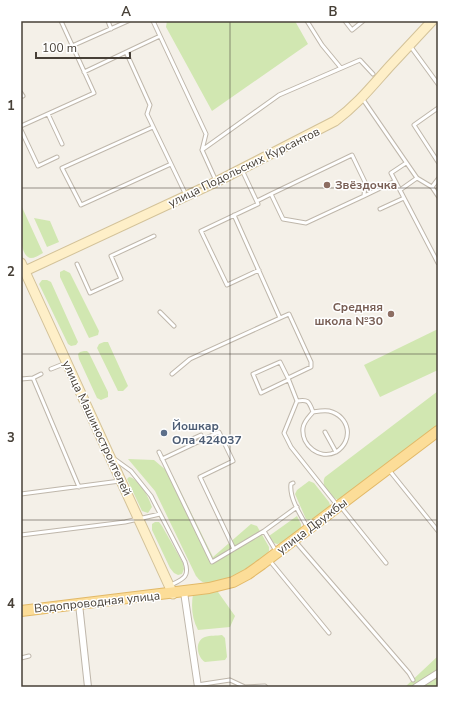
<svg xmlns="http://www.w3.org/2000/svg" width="459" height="708" font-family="'Nunito Sans',sans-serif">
<rect width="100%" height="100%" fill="#f4f0e8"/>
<path fill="#d1e7b1" d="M167,21H295L308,44L212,111L166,27Z
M21,205L43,253C39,255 35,258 31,258C17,257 21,216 21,205Z
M34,218L50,221L59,242L47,247Z
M64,270L70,273L99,331L98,335L89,338L87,334L60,277V272Z
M42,280H47L51,282L78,342L76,345L71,346L68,344L39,284Z
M438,329V370L380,397L364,365Z
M104,342H108L128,386L123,391H118L97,348L99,344Z
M84,351H87L89,353L108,392V397L101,400L97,398L79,359L78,354L80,352Z
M438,391V426L341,499L338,500C330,497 320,485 325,477Z
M128,459L154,460L173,476L213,557L251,524L257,526L269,547V551C261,562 214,591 201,581C199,580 198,578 196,576L155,491Z
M129,477C140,479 149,498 152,507L148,513L142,511L127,479Z
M309,481L314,483L329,502L330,505L329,508L311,521L306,519L295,494L297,490Z
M297,516L301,524V529L281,543L277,544L274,543L269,536Z
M155,522H159L162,526L183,563L184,569L182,574L178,575L174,573L170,568L152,530V524Z
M218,592L235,616L230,627L198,630C192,619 191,607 193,594Z
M222,635L225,638L227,657L225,660L205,662C197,657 194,641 205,637C210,635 217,636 222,635Z
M438,656V687H405Z"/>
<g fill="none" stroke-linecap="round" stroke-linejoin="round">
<defs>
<path id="lane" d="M108,21L111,29
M153,21L206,134L202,150L216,181
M307,21L322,45L341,68
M345,21L352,30L363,21
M72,46L128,21
M411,47L438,84
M126,52L150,105L147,114L186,195
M84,72L160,36
M21,93L23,96
M362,98L417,178L400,190
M438,108L414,125L438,162
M48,114L62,144
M21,126L94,93L61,21
M153,127L62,168L81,205L171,164
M21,130L38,166L57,157
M202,150L279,95L360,60L373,74
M406,163L391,173L438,263
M242,170L258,204L201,231L227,285L259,270
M417,178L432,187L438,196
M432,187L438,179
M364,196L395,181
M257,201L271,194L283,219L306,223L364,196L365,182L352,155L271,194
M380,209L404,198
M234,215L280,318L289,314L311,362V367L288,378L297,401L284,433L291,447L337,505
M77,264L90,293L121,279L111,256L154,236
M160,312L174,326
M51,369L66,363
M172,374L190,359L280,318
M33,378L41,374
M288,378L280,362L253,374L261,393L288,380
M21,379L33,378L79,487
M297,401C309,399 309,402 313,412C309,417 304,421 303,428C301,446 320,460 336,452L325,432
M313,412C319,411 324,410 329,411C350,416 354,441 336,452
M190,440L201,435
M159,452L212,562L264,531L297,507
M113,458L131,471L151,496L185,562C190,577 183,579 171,585
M162,459L219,432L233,461L200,477L234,549
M389,470L438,531
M293,483L291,484C289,498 301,516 308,528
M21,494L120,481
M341,507L386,563
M264,531L276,551
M21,535L125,522L160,514
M295,541L409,673L413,680
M270,561L329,633
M21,658L29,656
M197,685L230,680L245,687L265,686L266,687"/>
<path id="street" d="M184,592L198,687
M79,604L88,687
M416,687L438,673"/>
<path id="secondary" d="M21,263L173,594
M25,271L216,182L335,121C357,105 372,86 390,66C404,51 418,36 432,21"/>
<path id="primary" d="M21,611L209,588L233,582L248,574L262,564L438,431"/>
</defs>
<use href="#lane" stroke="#bfb7ab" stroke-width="5"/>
<use href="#street" stroke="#bfb7ab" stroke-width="8"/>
<use href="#secondary" stroke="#d3c299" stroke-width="11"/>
<use href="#primary" stroke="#e2b968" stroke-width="12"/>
<use href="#lane" stroke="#fff" stroke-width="3"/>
<use href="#street" stroke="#fff" stroke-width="6"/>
<use href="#secondary" stroke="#feefc8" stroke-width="9"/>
<use href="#primary" stroke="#fcdd98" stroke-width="10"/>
</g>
<path fill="none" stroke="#474037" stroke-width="1" stroke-opacity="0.55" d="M230,21V687M21,188H438M21,354H438M21,520H438"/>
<g fill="#8d6e63" stroke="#fff" stroke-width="1.5">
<circle cx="327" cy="185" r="4"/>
<circle cx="391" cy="314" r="4"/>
</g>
<circle fill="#5c6f8a" stroke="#fff" stroke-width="1.5" cx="164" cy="433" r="4"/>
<g text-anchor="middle" stroke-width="3" stroke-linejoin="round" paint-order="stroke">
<g font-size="12" fill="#474037" stroke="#fff">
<text transform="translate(244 167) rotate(-26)" y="4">улица Подольских Курсантов</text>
<text transform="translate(97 428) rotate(65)" y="4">улица Машиностроителей</text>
<text transform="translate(312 526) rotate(-37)" y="4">улица Дружбы</text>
<text transform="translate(97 602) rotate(-6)" y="4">Водопроводная улица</text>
</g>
<g font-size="12" font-weight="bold" fill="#785e54" stroke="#fff" text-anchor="start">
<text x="335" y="189">Звёздочка</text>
<text x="383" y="311" text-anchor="end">Средняя<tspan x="383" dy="14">школа №30</tspan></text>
</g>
<g font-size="12" font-weight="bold" fill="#4e5e75" stroke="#fff" text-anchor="start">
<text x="172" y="430">Йошкар<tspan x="172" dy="14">Ола 424037</tspan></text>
</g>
</g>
<rect width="459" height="708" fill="none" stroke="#ffffff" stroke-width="44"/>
<path d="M36 52v6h94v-6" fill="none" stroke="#474037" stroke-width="2"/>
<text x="42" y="52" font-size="12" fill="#474037" stroke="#ffffff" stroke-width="3" paint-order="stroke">100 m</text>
<rect x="22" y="22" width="415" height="664" fill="none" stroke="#474037" stroke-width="1.5"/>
<g font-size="13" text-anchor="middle" font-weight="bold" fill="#474037">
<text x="126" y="16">A</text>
<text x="333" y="16">B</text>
<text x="11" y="110">1</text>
<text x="11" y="276">2</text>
<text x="11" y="442">3</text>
<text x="11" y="608">4</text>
</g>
</svg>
